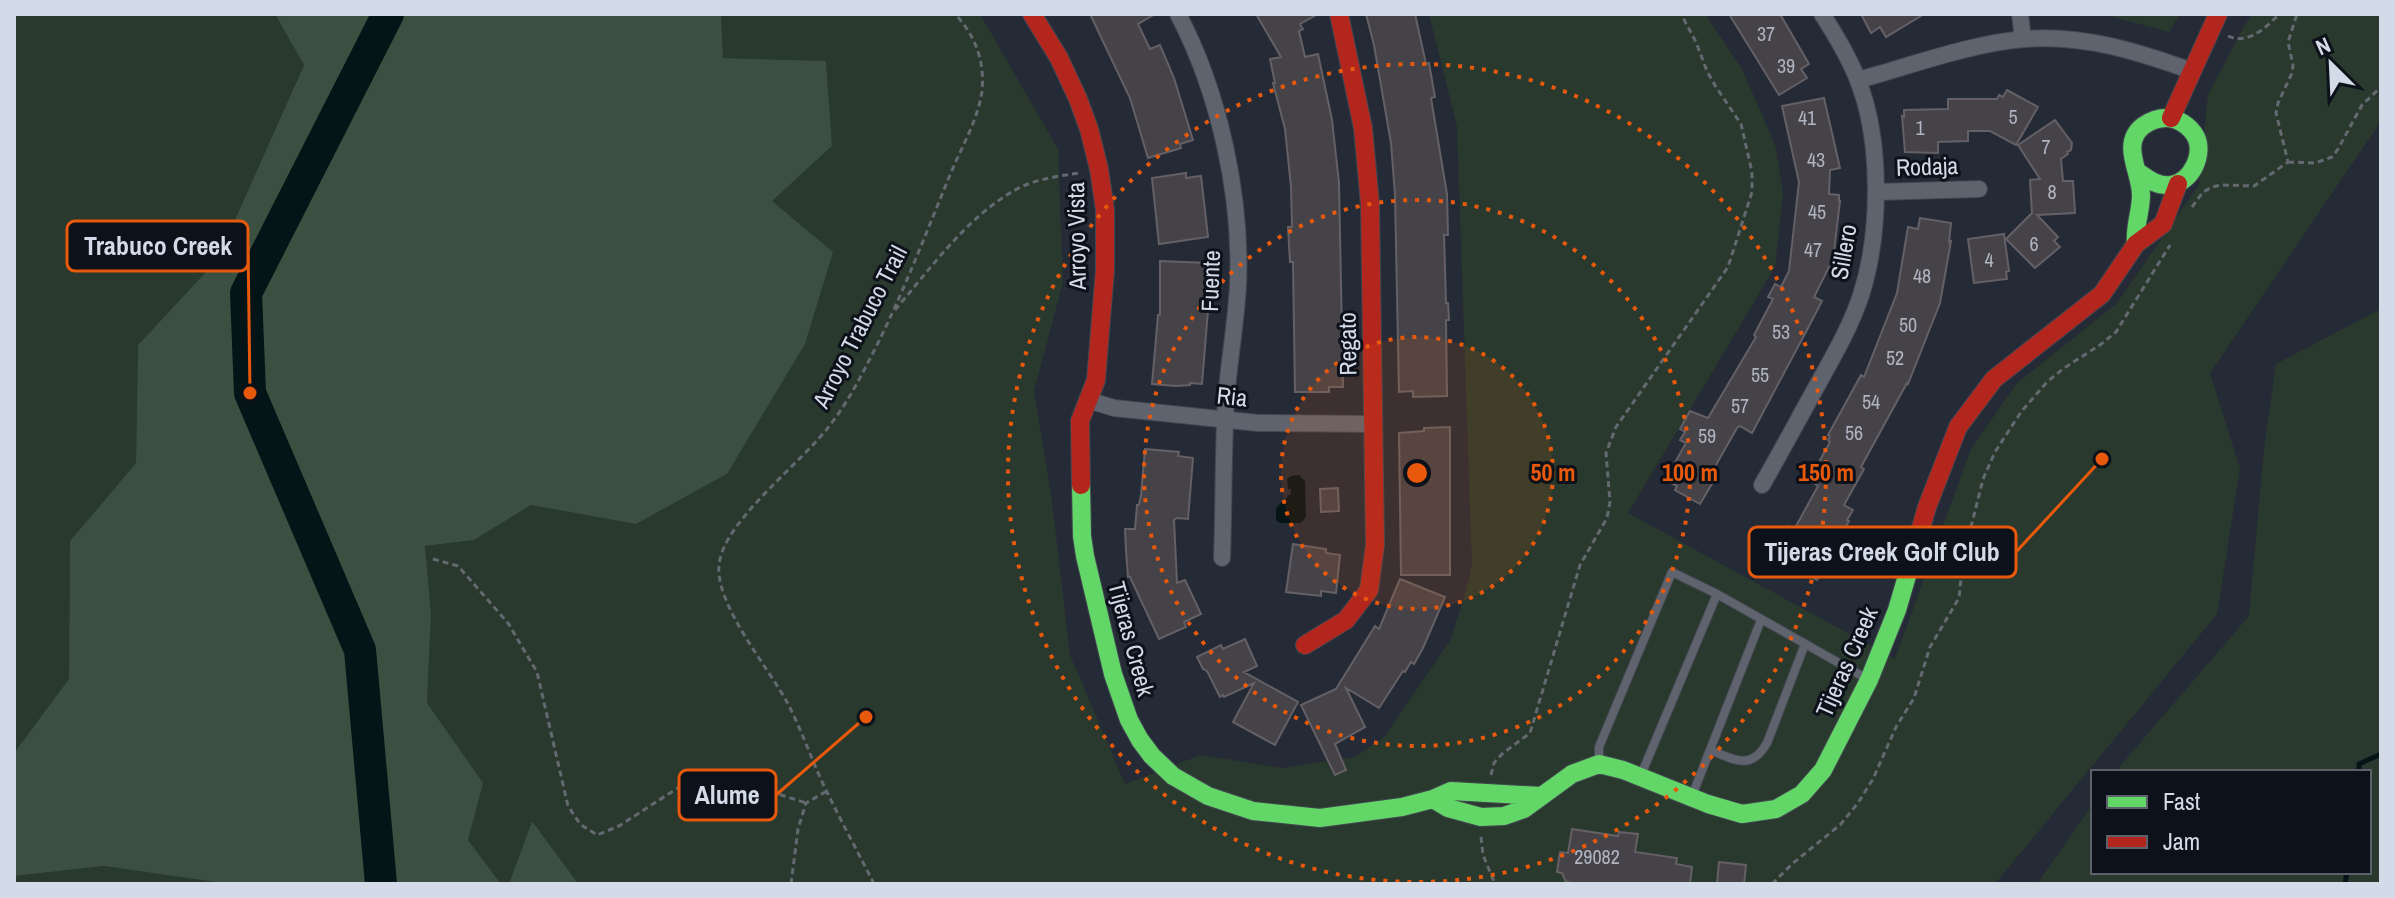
<svg xmlns="http://www.w3.org/2000/svg" width="2395" height="898" font-family="'Archivo Narrow',sans-serif">
<rect width="100%" height="100%" fill="#252b36"/>
<path fill="#2a392d" d="M14,14H275L304,64L217,260L138,345L136,463L70,541L69,679L14,753Z
M721,14H980L1058,149L1063,282L1034,391L1052,502L1070,655L1125,784L1201,755L1282,768L1355,757L1384,737L1450,641L1464,598L1472,565L1457,126L1429,14H1705L1742,69L1775,145L1783,193L1775,267L1628,513L1895,659L1971,449L2017,383L2117,303L2199,185L2208,95L2244,26L2253,14H2381V121L2210,373L2240,469L2217,614L1995,884H576L577,882L532,821L509,884H501L468,840L482,783L427,703L431,614L425,546L474,540L531,505L636,524L727,474L771,201L832,146L826,61L723,58Z
M2112,14H2180L2169,32L2113,17Z
M2381,309V884H2037L2093,804V872H2369V772H2115L2249,616L2264,449L2276,364Z
M104,866L228,883L230,884H14V876Z"/>
<path fill="#3b5040" d="M275,14H721L723,58L826,61L832,146L772,201L833,252L805,344L727,474L636,524L531,505L474,540L425,546L431,614L427,703L483,783L468,840L501,884H230L104,866L14,876V753L69,679L70,541L136,463L138,345L217,260L304,65Z
M532,821L577,882L576,884H509Z"/>
<path fill="#041417" d="M1299,475L1305,481L1306,517L1301,523H1280L1276,520V508L1291,493V489H1288L1287,479L1291,476Z"/>
<g fill="none" stroke-linecap="round" stroke-linejoin="round">
<path stroke="#041417" stroke-width="5" d="M2359,772V764L2381,754
M2345,884L2347,872"/>
<path stroke="#041417" stroke-width="32" d="M381,884L360,650L250,393L246,293L388,14"/>
</g>
<path fill="#454348" stroke="#646065" stroke-width="2" d="M1090,14H1155L1138,24L1150,49L1160,45L1174,78L1193,140L1180,144L1181,148L1148,158L1130,98Z
M1256,14H1318L1300,24L1303,29L1299,31L1305,57L1318,54L1332,120L1339,183L1343,387H1329V392H1295L1293,262H1290L1288,227H1292L1291,187L1285,129L1273,83H1275L1270,59L1281,57Z
M1366,14H1415L1426,64L1429,63L1435,97L1431,98L1447,194L1448,235H1444L1446,303H1448L1449,320H1446L1447,396L1413,397V391L1399,392L1395,195L1391,143L1374,45Z
M1729,14H1780L1809,64L1801,69L1807,78L1779,95Z
M1861,14H1924L1886,37L1880,27L1871,33Z
M2007,90L2038,107L2016,145L1990,131H1968V141L1938,142V153L1905,152L1902,116L1904,117V110L1948,109V99H1997L1999,95L2003,97Z
M1824,98L1840,168L1830,170L1829,194L1839,195V201H1840L1832,268L1829,267L1814,297L1822,301L1808,328L1752,433L1740,426L1737,428L1708,479L1713,482L1700,504L1675,490L1677,486L1665,480L1686,443L1680,440L1685,432L1680,429L1690,411L1708,418L1756,337L1754,335L1773,299L1768,297L1775,284L1781,287L1789,271L1799,182L1782,106Z
M2055,120L2072,143L2071,150L2067,152L2068,154L2061,159L2063,181H2073L2075,213L2037,215L2058,237L2054,241L2060,247L2035,268L2006,239L2032,213L2030,180L2040,179L2018,145Z
M1186,173V178L1201,176L1208,237L1159,244L1152,178Z
M1920,218L1951,223L1949,242L1951,241L1940,303L1908,384L1907,383L1861,467L1864,469L1844,505L1853,510L1847,520L1849,521L1817,580L1770,554L1787,526L1794,530L1818,486L1809,480L1830,442L1828,440L1830,436L1828,435L1861,375L1864,377L1897,293L1908,227L1918,229Z
M2004,234L2009,271L2006,272L2007,279L1974,283L1968,239Z
M1160,261L1209,263L1208,310L1202,384L1190,383V385L1176,386L1152,384L1158,315H1160Z
M1450,427V575H1401L1399,433L1424,431V428Z
M1145,449L1179,452L1178,456L1193,458L1188,519L1177,518L1174,520L1177,583L1185,580L1201,614L1184,622L1186,627L1159,639L1130,577H1128L1126,551L1125,529H1135L1137,505H1139L1141,495Z
M1338,488L1339,511L1321,512L1320,489Z
M1293,544L1326,549V553L1340,555L1336,593L1321,591V596L1286,592Z
M1400,579L1445,597L1423,648L1414,664L1411,662L1405,672L1403,671L1379,708L1346,688L1365,727L1335,744L1346,770L1335,775L1301,705L1336,689L1375,626L1379,629Z
M1245,639L1257,666L1244,672L1298,702L1275,745L1233,722L1254,683L1224,697L1223,695L1220,697L1207,671L1203,669L1197,657L1221,645L1223,649Z
M1572,829L1618,836L1619,832L1638,834L1635,852L1677,858L1676,864L1692,867L1690,884H1578L1566,882L1562,873L1557,872L1560,852L1568,853Z
M1719,862L1746,865L1744,884H1717Z"/>
<g fill="none" stroke-linecap="round" stroke-linejoin="round">
<defs>
<path id="lane" d="M1710,750C1735,760 1751,771 1767,743L1805,644
M1599,764V747L1672,572L1717,594L1869,680
M1641,775L1717,594
M1692,796L1761,620"/>
<path id="street" d="M1178,14C1219,92 1242,196 1238,285C1236,323 1229,361 1226,400C1223,452 1224,505 1222,558
M2020,14L2023,39
M1858,80C1910,66 1972,43 2025,39C2083,34 2139,52 2192,71
M1877,192L1979,189
M1088,400L1114,408L1258,423L1373,424
M1762,485C1781,452 1799,418 1818,384C1834,355 1851,326 1861,295C1881,233 1882,139 1857,78C1848,56 1835,34 1822,14"/>
<path id="fast" d="M2136,244C2134,227 2141,212 2141,195C2141,172 2120,144 2143,126C2150,121 2157,118 2166,118C2178,118 2190,126 2196,137C2204,154 2192,182 2171,185C2158,187 2148,179 2138,172
M1081,485L1082,536L1085,556L1113,674L1129,720L1140,740L1152,756L1173,776L1208,796L1253,811L1320,818L1402,807L1433,799L1451,791L1541,796
M1433,799L1448,808L1481,817L1504,816L1524,809L1572,774L1599,764L1623,770L1708,804L1742,814L1776,809L1802,794L1823,770L1869,680L1897,610L1909,569"/>
<path id="jam" d="M1032,14L1059,58L1078,99L1089,129L1099,169L1105,210V270L1096,380L1080,421L1081,485
M2171,118L2218,14
M1909,569L1927,507L1958,427L1994,379L2102,294L2136,244L2163,224L2178,184
M1305,645L1346,620L1369,590L1375,545L1370,204L1363,128L1339,14"/>
</defs>
<use href="#lane" stroke="#424751" stroke-width="10"/>
<use href="#street" stroke="#424751" stroke-width="18"/>
<use href="#fast" stroke="#424751" stroke-width="20"/>
<use href="#jam" stroke="#424751" stroke-width="20"/>
<path stroke="#646870" stroke-width="3" stroke-dasharray="6 4" stroke-linecap="butt" d="M2228,36C2248,45 2266,28 2279,14
M2288,162L2315,163L2332,157L2338,149L2362,105L2381,87
M2192,207L2203,192L2212,187L2221,185L2254,186L2288,162L2276,113L2278,103L2292,73L2293,65L2288,42L2297,14
M895,310C930,269 970,213 1019,188C1037,179 1059,176 1079,173
M433,559L458,566L508,623L537,672L568,806L580,824L597,835L619,826L687,782L717,774L806,803
M1491,775L1494,763L1502,754L1530,733L1580,565L1607,518L1610,502L1606,453L1616,427L1728,267L1752,192V172L1741,124L1716,87L1707,71L1696,42L1681,14
M1481,837L1483,855L1495,884
M791,884L798,829L806,803L827,791
M874,884C859,854 842,823 827,792C813,764 803,733 788,704C769,668 715,605 719,565C723,521 803,462 830,425C849,401 862,374 876,347C904,291 926,233 950,175C961,148 978,120 982,91C985,61 975,35 955,14
M1772,884L1792,864L1841,824L1858,803L1873,779L1896,727L1914,698L1930,647L1959,598L1963,559L1983,479L1995,452L2021,412L2047,382L2064,368L2100,345L2116,332L2170,245"/>
<use href="#lane" stroke="#5f636d" stroke-width="8"/>
<use href="#street" stroke="#5f636d" stroke-width="16"/>
<use href="#fast" stroke="#63d668" stroke-width="18"/>
<use href="#jam" stroke="#b3261e" stroke-width="18"/>
</g>
<circle cx="1417" cy="473" r="136" fill="#e8590c" fill-opacity=".12"/>
<g fill="none" stroke="#e8590c" stroke-width="4" stroke-dasharray="4 8">
<circle cx="1417" cy="473" r="136"/>
<circle cx="1417" cy="473" r="273"/>
<circle cx="1417" cy="473" r="409"/>
</g>
<g text-anchor="middle" stroke-width="6" stroke-linejoin="round" paint-order="stroke">
<g font-size="20" fill="#b0b4c0">
<text x="1766" y="41">37</text>
<text x="1786" y="73">39</text>
<text x="2013" y="124">5</text>
<text x="1807" y="125">41</text>
<text x="1920" y="135">1</text>
<text x="2046" y="154">7</text>
<text x="1816" y="167">43</text>
<text x="2052" y="199">8</text>
<text x="1817" y="219">45</text>
<text x="2034" y="251">6</text>
<text x="1813" y="257">47</text>
<text x="1989" y="267">4</text>
<text x="1922" y="283">48</text>
<text x="1908" y="332">50</text>
<text x="1781" y="339">53</text>
<text x="1895" y="365">52</text>
<text x="1760" y="382">55</text>
<text x="1871" y="409">54</text>
<text x="1740" y="413">57</text>
<text x="1854" y="440">56</text>
<text x="1707" y="443">59</text>
<text x="1597" y="864">29082</text>
</g>
<g font-size="24" fill="#d3dae8" stroke="#0c111a">
<text transform="translate(1927 167) rotate(-2)" y="8">Rodaja</text>
<text transform="translate(1077 236) rotate(-91)" y="8">Arroyo Vista</text>
<text transform="translate(1844 252) rotate(-80)" y="8">Sillero</text>
<text transform="translate(1211 281) rotate(-88)" y="8">Fuente</text>
<text transform="translate(860 327) rotate(-63)" y="8">Arroyo Trabuco Trail</text>
<text transform="translate(1348 344) rotate(-91)" y="8">Regato</text>
<text transform="translate(1232 397) rotate(6)" y="8">Ria</text>
<text transform="translate(1131 639) rotate(75)" y="8">Tijeras Creek</text>
<text transform="translate(1847 662) rotate(-66)" y="8">Tijeras Creek</text>
</g>
</g>
<circle cx="1417" cy="473" r="12" fill="#e8590c" stroke="#0c111a" stroke-width="4"/>
<g font-size="24" text-anchor="middle" font-weight="bold" fill="#e8590c" stroke="#0c111a" stroke-width="6" stroke-linejoin="round" paint-order="stroke">
<text x="1553" y="481">50 m</text>
<text x="1690" y="481">100 m</text>
<text x="1826" y="481">150 m</text>
</g>
<path fill="none" stroke="#e8590c" stroke-width="3" d="M250 393L248 246M2102 459L2016 552M866 717L776 795"/>
<g fill="#e8590c" stroke="#0c111a" stroke-width="3">
<circle cx="250" cy="393" r="8"/>
<circle cx="2102" cy="459" r="8"/>
<circle cx="866" cy="717" r="8"/>
</g>
<g fill="#0c111a" stroke="#e8590c" stroke-width="3">
<rect x="67" y="221" width="181" height="50" rx="8"/>
<rect x="1749" y="527" width="267" height="50" rx="8"/>
<rect x="679" y="770" width="97" height="50" rx="8"/>
</g>
<g font-size="26" text-anchor="middle" font-weight="bold" fill="#d3dae8">
<text x="158" y="255">Trabuco Creek</text>
<text x="1882" y="561">Tijeras Creek Golf Club</text>
<text x="727" y="804">Alume</text>
</g>
<rect width="2395" height="898" fill="none" stroke="#d3dae8" stroke-width="32"/>
<rect x="2091" y="770" width="280" height="104" fill="#0c111a" stroke="#5c616c" stroke-width="2"/>
<rect x="2107" y="796" width="40" height="12" fill="#63d668" stroke="#5c616c" stroke-width="2"/>
<text x="2163" y="810" font-size="24" fill="#d3dae8">Fast</text>
<rect x="2107" y="836" width="40" height="12" fill="#b3261e" stroke="#5c616c" stroke-width="2"/>
<text x="2163" y="850" font-size="24" fill="#d3dae8">Jam</text>
<g transform="translate(2331 64) rotate(336)" stroke="#0c111a" stroke-width="6" paint-order="stroke">
<path d="M0-6L14 30L0 20L-14 30Z" fill="#d3dae8"/>
<text y="-12" font-size="22" font-weight="bold" text-anchor="middle" fill="#d3dae8">N</text>
</g>
</svg>
